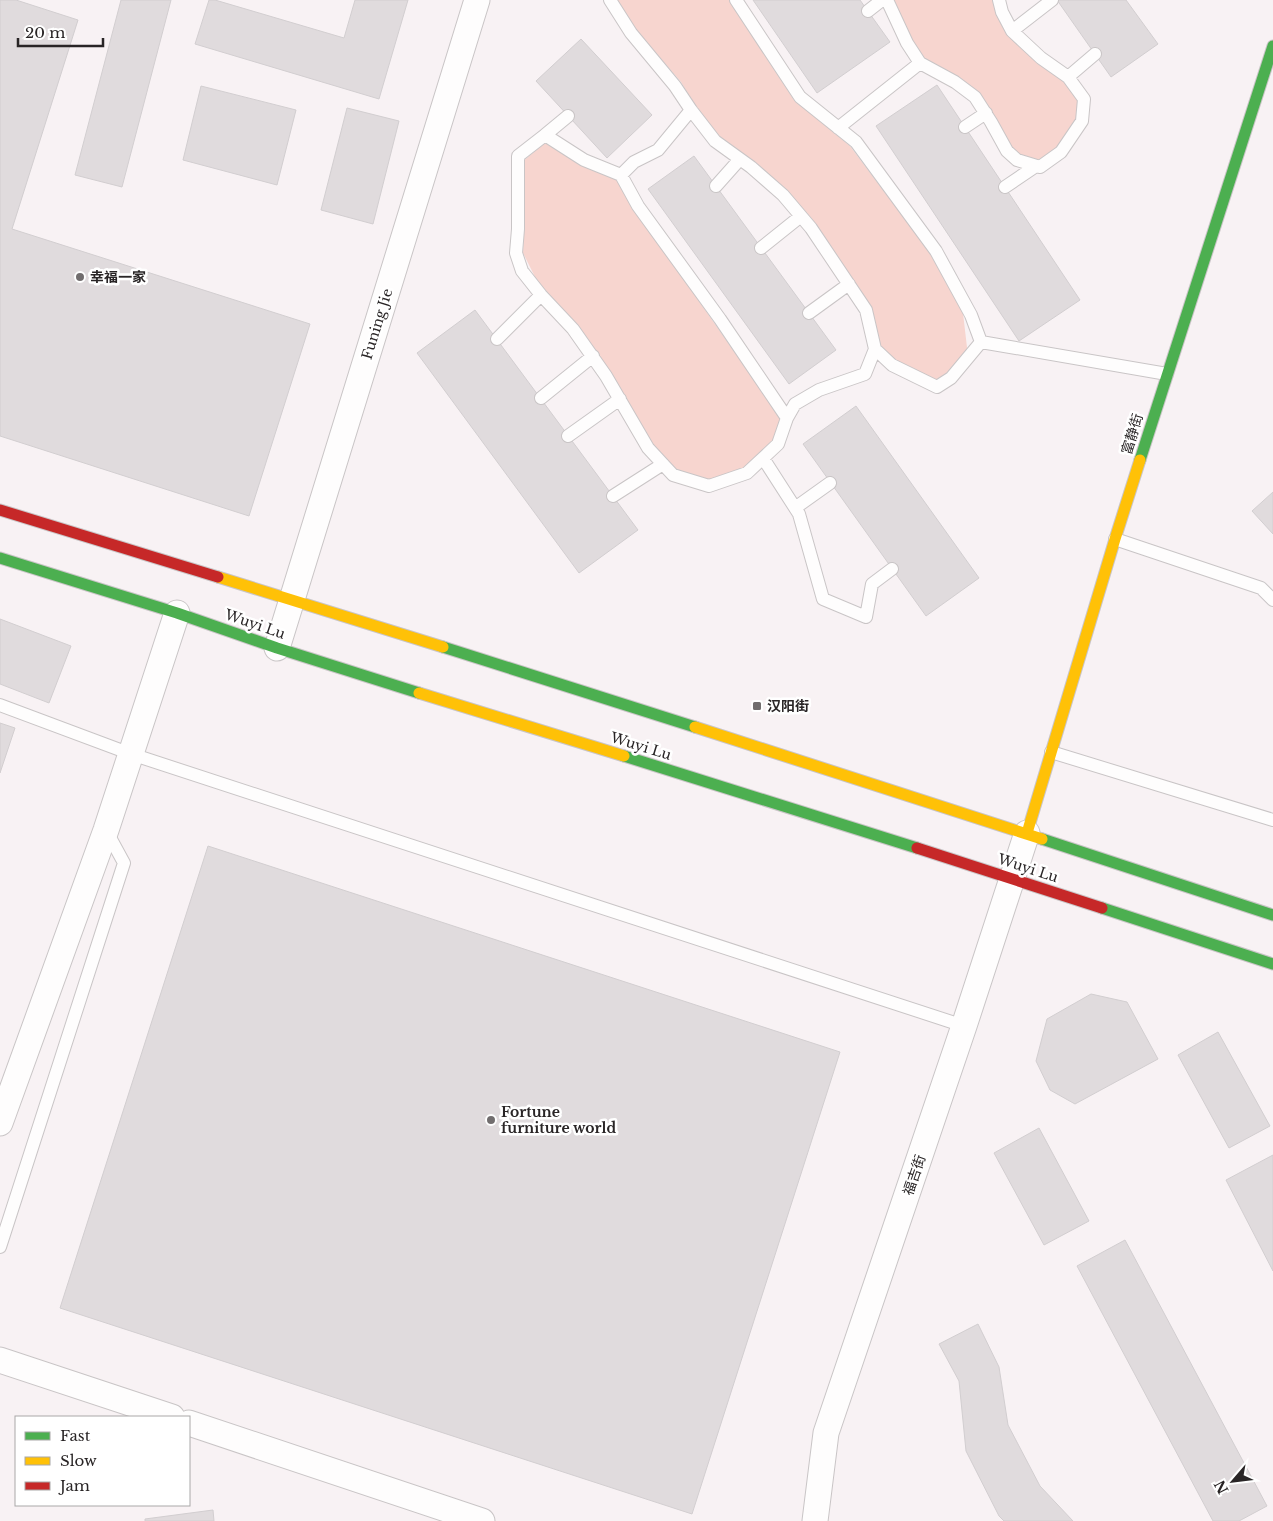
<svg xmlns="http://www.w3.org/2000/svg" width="1273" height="1521" font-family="'Libre Baskerville','Noto Sans SC',serif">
<rect width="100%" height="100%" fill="#f8f2f4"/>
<path fill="#f7d5cf" d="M617,0H729L794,100L850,146L928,250L963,313L968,356L947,374L935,380L895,361L880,348L813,220L785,188L741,152L717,136L695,106L681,82L635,29Z
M891,0H995L998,10L1064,79L1079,99V119L1058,147L1041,162L1019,157L1011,149L994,118L924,61L912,41Z
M545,143L580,164L619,180L634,208L782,420L774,441L749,467L710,481L676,469L652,445L538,283L523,253L524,229L523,161Z"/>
<path fill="#e0dbdd" stroke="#d2ced0" d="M0,0H16L78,20L12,229L310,324L249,516L0,436Z
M121,0H171L122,187L75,175Z
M209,0H215L344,38L355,0H408L379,99L195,44Z
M753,0H860L890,42L817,93Z
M1057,0H1126L1158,44L1111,77Z
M581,39L652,115L607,158L536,81Z
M937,85L1080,300L1019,341L876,126Z
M201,86L296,110L277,185L183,160Z
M347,108L399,121L373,224L321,210Z
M694,156L836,350L789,384L648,189Z
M475,310L638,530L579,573L417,353Z
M856,406L979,578L926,616L803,444Z
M1273,492V534L1252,511Z
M0,619L71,646L49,703L0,684Z
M0,723L15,728L0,773Z
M208,846L840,1052L692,1514L60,1308Z
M1091,994L1127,1002L1158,1059L1075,1104L1050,1090L1036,1061L1047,1019Z
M1218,1032L1270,1126L1229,1148L1178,1055Z
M1039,1128L1089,1221L1044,1245L994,1153Z
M1273,1155V1271L1226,1180Z
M1125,1240L1267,1506L1239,1521H1213L1077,1266Z
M978,1324L999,1367L1008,1425L1040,1486L1073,1521H1004L999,1516L966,1451L959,1381L939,1344Z
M213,1510L214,1521H145V1519Z"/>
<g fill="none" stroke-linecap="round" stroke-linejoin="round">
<defs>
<path id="lane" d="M610,0L631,33L675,86L691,110L715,141L751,167L783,195L811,228L866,310L875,349L892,365L937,387L951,378L981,342
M736,0L800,97L856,142L936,251L971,315L981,342
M887,0L907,43L920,63L955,82L975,97L991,122L1007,151L1017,160L1040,167L1061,152L1082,121L1084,99L1068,77L1041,58L1012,31L1002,12L999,0
M868,11L882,0
M1012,31L1052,0
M1068,77L1095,54
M965,127L986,113
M838,128L920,63
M545,135L568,116
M621,175L634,162L658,150L691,110
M716,186L740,159
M1005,187L1036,166
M761,248L801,216
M809,313L849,284
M497,339L541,295
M981,342L1167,374
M541,398L593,356
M787,418L720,319L638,206L621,175L584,160L545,135L518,156V229L516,253L522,271L541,295L573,329L606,376L648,448L673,475L709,486L747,473L778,444L787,418L795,404L819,390L865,374L875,349
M568,436L620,399
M763,458L799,514L823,599L866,617L872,584L892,569
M613,496L663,464
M795,508L830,483
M1115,539L1261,588L1273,600
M0,705L131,754L964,1026
M1051,752L1273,820
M0,1247L124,863L106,830"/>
<path id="street" d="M277,648L477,0
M0,1123L106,830L177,613
M0,1360L172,1417
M189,1423L482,1521
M815,1521L826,1433L964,1026L1027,833"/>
<path id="fast" d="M1140,460L1273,46
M0,558L177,613L277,648L419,693
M443,647L695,727
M624,756L917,848
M1042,839L1273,915
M1102,908L1273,964"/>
<path id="slow" d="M218,577L443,647
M419,693L624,756
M695,727L1042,839
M1027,833L1115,539L1140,460"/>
<path id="jam" d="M0,510L218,577
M917,848L1102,908"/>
</defs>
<use href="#lane" stroke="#c9c5c6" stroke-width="14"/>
<use href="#street" stroke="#c9c5c6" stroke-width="27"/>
<use href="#fast" stroke="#c9c5c6" stroke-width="13"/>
<use href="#slow" stroke="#c9c5c6" stroke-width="13"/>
<use href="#jam" stroke="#c9c5c6" stroke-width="13"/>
<use href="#lane" stroke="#fefdfd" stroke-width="12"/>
<use href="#street" stroke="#fefdfd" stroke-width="25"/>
<use href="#fast" stroke="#4caf50" stroke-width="11"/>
<use href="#slow" stroke="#ffc107" stroke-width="11"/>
<use href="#jam" stroke="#c62828" stroke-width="11"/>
</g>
<g fill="#716d6e" stroke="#fff" stroke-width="2">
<circle cx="80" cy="277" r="5"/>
<rect x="752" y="701" width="10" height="10" rx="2.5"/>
<circle cx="491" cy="1120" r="5"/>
</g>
<g text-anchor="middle" stroke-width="5" stroke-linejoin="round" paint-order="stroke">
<g font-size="14" font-weight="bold" fill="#292526" stroke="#fff" text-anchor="start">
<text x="90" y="282">幸福一家</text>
<text x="767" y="711">汉阳街</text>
<text x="501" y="1117">Fortune<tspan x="501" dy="16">furniture world</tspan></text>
</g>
<g font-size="14" fill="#292526" stroke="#fff">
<text transform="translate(377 324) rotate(-73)" y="5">Funing Jie</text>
<text transform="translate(1132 434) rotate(-73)" y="5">富静街</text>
<text transform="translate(255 624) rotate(19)" y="5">Wuyi Lu</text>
<text transform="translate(641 746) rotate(17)" y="5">Wuyi Lu</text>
<text transform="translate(1028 868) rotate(18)" y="5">Wuyi Lu</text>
<text transform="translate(914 1175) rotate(-71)" y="5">福吉街</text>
</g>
</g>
<rect x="15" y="1416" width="175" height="90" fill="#ffffff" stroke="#a9a8a8"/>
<rect x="25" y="1432" width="25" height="8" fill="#4caf50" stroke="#a9a8a8"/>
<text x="60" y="1441" font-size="15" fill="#292526">Fast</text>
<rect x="25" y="1457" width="25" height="8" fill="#ffc107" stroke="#a9a8a8"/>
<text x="60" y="1466" font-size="15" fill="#292526">Slow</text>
<rect x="25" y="1482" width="25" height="8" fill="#c62828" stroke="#a9a8a8"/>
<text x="60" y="1491" font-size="15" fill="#292526">Jam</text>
<g transform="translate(1233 1481) rotate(242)" stroke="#ffffff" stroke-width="4" paint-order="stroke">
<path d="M0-4L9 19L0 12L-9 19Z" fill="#292526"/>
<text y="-8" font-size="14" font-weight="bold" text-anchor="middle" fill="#292526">N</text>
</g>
<path d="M18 38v8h85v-8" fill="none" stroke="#292526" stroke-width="2.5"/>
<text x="25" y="38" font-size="15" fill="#292526" stroke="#ffffff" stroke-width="4" paint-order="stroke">20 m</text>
</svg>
